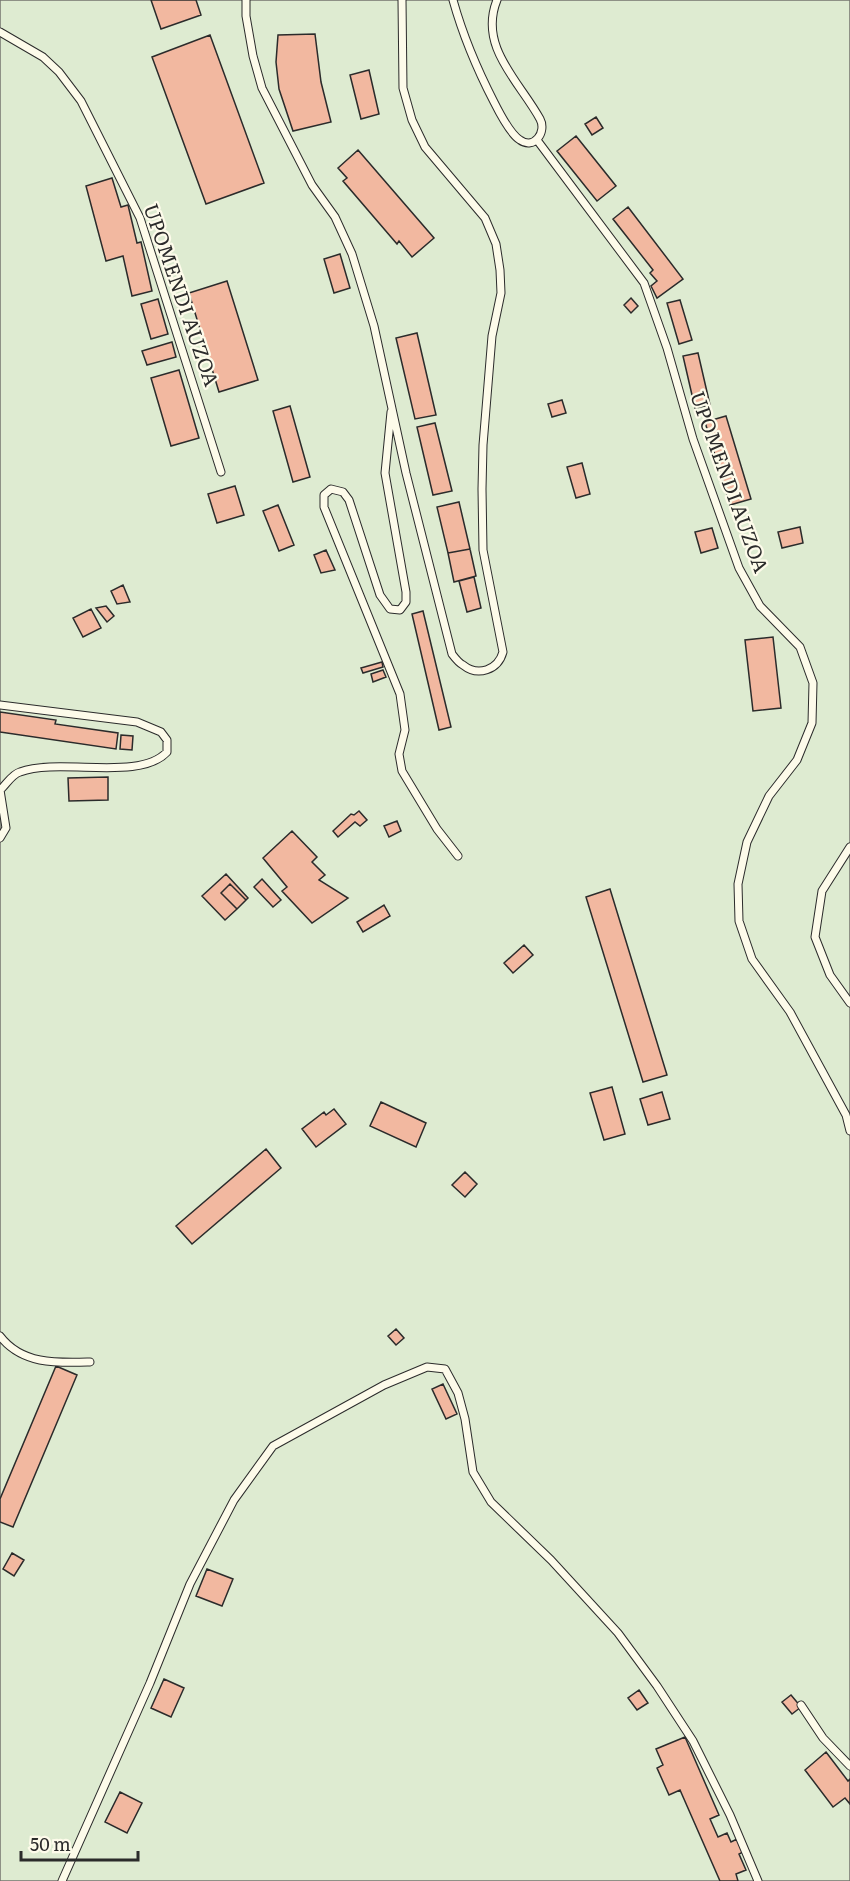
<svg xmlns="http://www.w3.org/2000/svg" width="850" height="1881" font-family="Literata,serif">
<rect width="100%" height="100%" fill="#fdfbea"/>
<path fill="#deebd1" stroke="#74746e" stroke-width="1.5" d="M0,0H850V1881H0Z"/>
<path fill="#f2b8a0" stroke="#2b2b2b" stroke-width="1.5" d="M151,0H196L201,15L161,29Z
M315,34L321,82L331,122L293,131L279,89L276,62L278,35Z
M210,35L264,183L206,204L152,57Z
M369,70L379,114L361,119L350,75Z
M596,117L603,128L592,135L585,124Z
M576,136L616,186L597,201L557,151Z
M358,150L434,238L412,257L399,241L397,244L343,181L347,178L338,168Z
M112,178L121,207L128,205L137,243L141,242L152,291L132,296L123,256L106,261L86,186Z
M628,207L683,279L657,298L651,286L657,281L650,273L653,270L613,219Z
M340,254L350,288L334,293L324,259Z
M227,281L258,380L219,392L189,293Z
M631,298L638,306L631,313L624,305Z
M158,299L168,334L151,339L141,304Z
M680,300L692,340L679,344L667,303Z
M417,333L436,415L415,419L396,338Z
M172,342L176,357L147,365L142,351Z
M698,353L710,405L695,408L683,356Z
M179,370L199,438L171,446L151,378Z
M562,400L566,413L552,417L548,404Z
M290,406L310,477L293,482L273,411Z
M726,416L751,499L730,505L705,422Z
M435,423L452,491L433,495L417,427Z
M582,463L590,494L576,498L567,467Z
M235,486L244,515L217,523L208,494Z
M459,502L470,549L448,553L437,507Z
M278,505L294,545L279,551L263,511Z
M800,527L803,543L782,548L778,532Z
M712,528L718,548L701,553L695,532Z
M470,549L476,576L454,582L448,553Z
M326,550L335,570L321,573L314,555Z
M474,577L481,608L467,612L459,581Z
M123,585L130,602L117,604L111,591Z
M106,606L114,616L107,622L96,608Z
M91,609L101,628L83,637L73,618Z
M423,611L451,727L439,730L412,614Z
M773,637L781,708L753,711L745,640Z
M382,662L383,667L363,673L361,668Z
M383,670L386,677L373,682L371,674Z
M0,712L56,720L55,724L118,733L116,749L0,732Z
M121,735L133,736L132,750L120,749Z
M108,777V800L69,801L68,778Z
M359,811L367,820L360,826L355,822L338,837L333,831L351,814L354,815Z
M397,821L401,831L389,837L384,826Z
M292,831L317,857L312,862L325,875L319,880L348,898L312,923L282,891L287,887L263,858Z
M226,874L248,898L246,900L230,884L221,893L237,909L225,920L202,896Z
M262,879L281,900L273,907L254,887Z
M230,884L246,900L237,909L221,893Z
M610,889L667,1075L643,1082L586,897Z
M384,905L390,916L363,932L357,922Z
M524,945L533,955L513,973L504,963Z
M612,1087L625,1134L604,1140L590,1093Z
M662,1092L670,1119L648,1125L640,1099Z
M381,1102L426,1123L416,1147L370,1126Z
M334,1109L346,1124L316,1147L302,1129L324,1112L326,1115Z
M266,1149L281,1168L192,1244L176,1226Z
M465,1172L477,1184L465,1197L452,1185Z
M396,1329L404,1338L396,1345L388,1336Z
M56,1366L77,1375L13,1527L0,1522V1499Z
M443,1384L457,1414L446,1419L432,1389Z
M12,1553L24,1560L14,1576L3,1569Z
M207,1569L233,1579L222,1606L196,1596Z
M164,1679L184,1688L171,1717L151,1708Z
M639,1690L648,1703L637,1710L628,1698Z
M791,1695L801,1707L792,1714L782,1702Z
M685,1737L719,1815L710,1819L718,1837L727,1833L731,1842L737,1839L743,1852L739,1854L746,1870L736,1874L738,1881H720L680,1790L669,1795L657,1768L663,1765L656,1749Z
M826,1752L848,1781L850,1779V1804L845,1798L833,1807L805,1770Z
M120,1792L142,1803L127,1833L105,1822Z"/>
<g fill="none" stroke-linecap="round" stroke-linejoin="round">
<defs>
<path id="service" d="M246,0V16L253,56L262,88L312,185L335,217L352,254L374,326L406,473L452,654C455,658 459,663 463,665C478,677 498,670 503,652L483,550L482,489L483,445L492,336L501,293L500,270L496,244L485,218L425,147L412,120L403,88L402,0
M453,0C463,36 477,69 494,102C499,112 510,134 520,140C534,150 547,132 540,119C520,82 478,47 497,0
M0,32L43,57L59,72L81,101L140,218L221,472
M537,140L644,283L667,348L693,439L739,568L760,606L800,647L813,683L812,723L797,760L769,796L747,842L738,884L739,921L752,959L790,1012L846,1115L850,1131
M391,412L385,473L406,592V602L400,610L390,609L380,595L349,500L343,492L331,489L324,495V507L400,694L405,730L399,754L402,771L437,829L458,856
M0,705L137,722L161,732L167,740V752C139,782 60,757 20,772C12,774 6,785 0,790L6,828L0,838
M850,847L822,891L815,937L830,975L850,1003
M0,1336C22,1365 58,1363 90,1362
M801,1705L823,1738L850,1766
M62,1881L150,1683L190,1584L234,1500L273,1446L384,1385L427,1367L445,1369L458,1393L465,1419L473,1472L491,1502L551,1560L618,1633L657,1686L693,1741L730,1815L758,1881"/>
</defs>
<use href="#service" stroke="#2b2b2b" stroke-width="9"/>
<use href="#service" stroke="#fdfbea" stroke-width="7"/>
</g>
<g text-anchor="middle" stroke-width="4.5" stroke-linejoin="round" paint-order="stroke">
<g font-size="20" fill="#2b2b2b" stroke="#fdfbea">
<text transform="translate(181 295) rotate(71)" y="7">UPOMENDI AUZOA</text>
<text transform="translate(729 482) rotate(70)" y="7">UPOMENDI AUZOA</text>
</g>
</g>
<path d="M21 1851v9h117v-9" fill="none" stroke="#2b2b2b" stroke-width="3"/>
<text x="30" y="1851" font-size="18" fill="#2b2b2b" stroke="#fdfbea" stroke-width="4.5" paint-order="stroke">50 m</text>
</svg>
